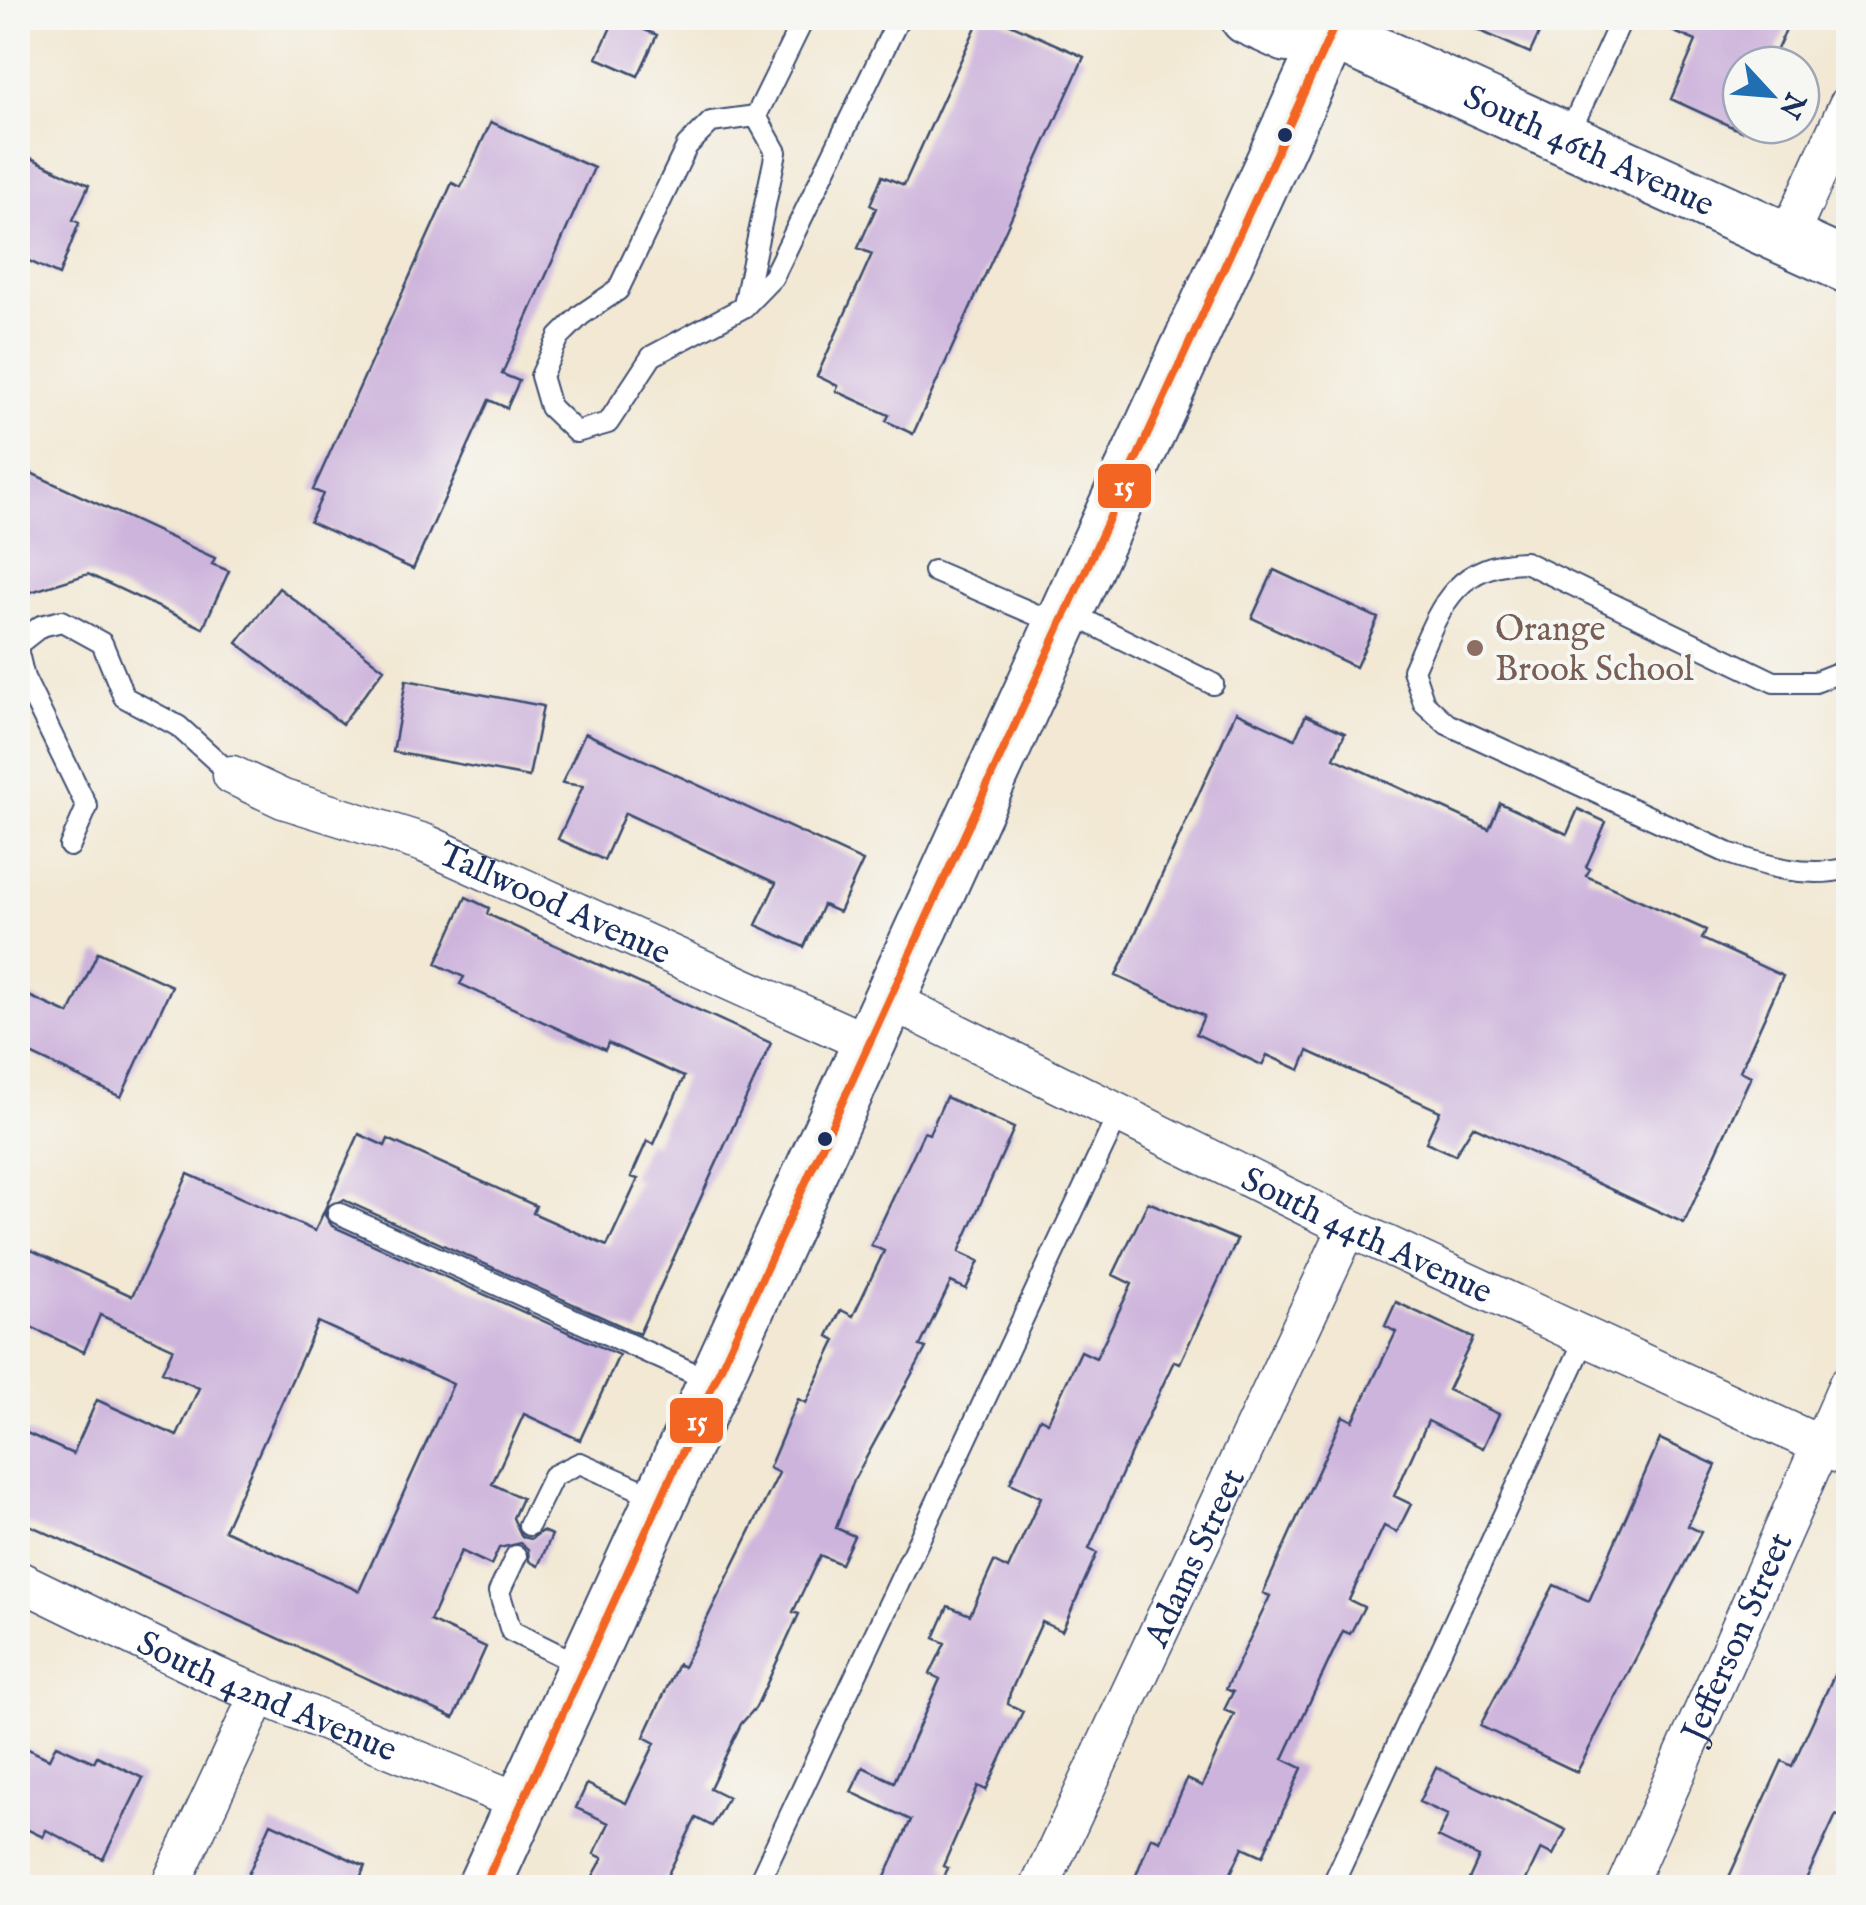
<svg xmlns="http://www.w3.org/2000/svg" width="1866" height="1905" font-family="'IM FELL English',serif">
<rect width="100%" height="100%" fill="#f6f6f2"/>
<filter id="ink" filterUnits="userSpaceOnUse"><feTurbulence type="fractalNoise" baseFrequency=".01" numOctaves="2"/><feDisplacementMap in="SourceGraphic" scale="20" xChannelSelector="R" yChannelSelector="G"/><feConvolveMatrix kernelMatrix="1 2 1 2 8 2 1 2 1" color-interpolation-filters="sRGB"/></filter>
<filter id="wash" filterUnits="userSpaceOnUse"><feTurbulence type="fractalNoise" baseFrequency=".0048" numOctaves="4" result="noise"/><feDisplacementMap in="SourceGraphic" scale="40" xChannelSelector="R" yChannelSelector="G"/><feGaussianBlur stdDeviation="2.25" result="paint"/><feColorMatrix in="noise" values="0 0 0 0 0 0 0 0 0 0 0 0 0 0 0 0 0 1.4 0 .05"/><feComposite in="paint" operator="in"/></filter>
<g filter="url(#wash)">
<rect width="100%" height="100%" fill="#f2e8d3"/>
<g id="blocks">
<path fill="#cdb4dc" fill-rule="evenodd" d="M615,18L657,35L638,76L597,58Z
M980,18H997L1084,57L913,434L886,421L889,415L836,391L838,386L817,376L872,254L858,248L876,208L870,205L882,176L904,185Z
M1451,18H1521L1542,27L1530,53Z
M1641,18H1791L1770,65H1741V131L1671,99L1696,41Z
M491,122L594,168L502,374L519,381L507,408L489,400L413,569L310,522L323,494L313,490L452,183L461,187Z
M18,152L89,185L73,220L79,223L59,275L18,256Z
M18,467L215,558L212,564L229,571L203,628L88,574L18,596Z
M1274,570L1378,618L1356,667L1252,618Z
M279,588L384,669L342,724L237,643Z
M406,680L543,706L529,777L393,752Z
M1236,712L1295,739L1306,715L1345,733L1334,758L1489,829L1500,803L1567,834L1578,809L1606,822L1586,867L1590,869L1586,876L1706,930L1702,939L1783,976L1740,1071L1751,1076L1684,1223L1473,1126L1455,1155L1426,1142L1440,1111L1308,1051L1300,1070L1267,1055L1262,1065L1196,1034L1204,1016L1116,976Z
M585,733L863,861L839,912L823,905L804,947L756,925L776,883L625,813L604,860L558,839L583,786L562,783Z
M466,897L489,908L487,914L771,1043L639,1334L344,1200L326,1207L325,1215L332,1226L619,1355L580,1440L524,1414L492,1484L522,1498L513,1518L522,1537L531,1539L542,1531L552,1535L538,1566L529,1561L528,1549L521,1543L499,1548L491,1565L461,1551L430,1621L486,1647L454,1718L18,1520V1429L73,1454L97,1400L177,1436L199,1388L162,1372L173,1348L100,1315L84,1352L18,1321V1244L132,1296L188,1174L315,1231L359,1134L385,1146L388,1139L536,1206L533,1213L607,1246L638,1179L631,1177L647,1141L654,1144L684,1077L608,1043L605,1050L460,984L464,977L436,964ZM318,1322L453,1384L359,1591L224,1530Z
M98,952L172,986L121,1097L18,1048V991L69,1014Z
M946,1097L1014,1128L959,1252L979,1261L966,1289L951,1282L920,1346L926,1348L854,1480L836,1528L854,1536L841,1564L820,1555L793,1612L799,1614L756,1707L741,1724L710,1788L728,1797L712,1826L696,1818L661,1888H613L592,1878L603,1858L594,1854L609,1823L576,1808L587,1784L626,1803L655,1743L644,1737L678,1664L683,1667L779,1473L769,1468L798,1399L806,1403L836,1340L828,1336L841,1310L853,1316L884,1251L871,1245L924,1132L929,1134Z
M1148,1202L1237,1240L1180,1363L1174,1361L1131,1453L1089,1549L1097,1553L1062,1631L1042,1622L1010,1693L1008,1704L1023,1711L986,1790L978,1786L943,1866L948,1868L939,1888H880L911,1820L851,1792L863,1767L894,1782L940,1679L930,1674L945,1643L934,1638L948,1606L970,1615L994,1562L1008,1569L1041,1497L1010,1483L1040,1418L1048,1422L1081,1351L1096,1358L1132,1284L1113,1275Z
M1396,1302L1473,1338L1448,1390L1499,1414L1483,1448L1428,1421L1394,1496L1411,1504L1397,1532L1384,1526L1349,1600L1364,1607L1350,1634L1343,1631L1283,1759L1302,1768L1263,1856L1243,1847L1224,1888H1131L1151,1837L1160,1841L1187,1779L1202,1786L1234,1714L1224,1710L1233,1692L1226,1689L1270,1596L1263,1593L1343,1416L1353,1421L1396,1332L1385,1326Z
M1660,1439L1716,1465L1688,1526L1701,1532L1577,1772L1480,1726L1554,1585L1589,1601Z
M1848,1645V1821L1836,1815L1802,1888H1724L1782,1761L1792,1766Z
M56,1745L94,1762L97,1756L143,1778L103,1859L46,1830L43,1837L18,1825V1766L26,1748L49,1759Z
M1436,1767L1566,1830L1553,1855L1541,1849L1522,1888H1465L1479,1857L1438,1837L1448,1815L1419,1802Z
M271,1823L365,1866L356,1888H242Z"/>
</g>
</g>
<g filter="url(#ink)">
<use href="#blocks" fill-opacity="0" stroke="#3b4b70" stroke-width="2.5"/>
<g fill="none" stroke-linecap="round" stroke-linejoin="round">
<defs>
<path id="lane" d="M756,116L711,122L687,146L618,290L581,315L559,337L541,376L550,407L576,432L608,423L652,356L744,307L773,277L899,18
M756,116L804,18
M1567,138L1622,18
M744,305L776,152L756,116
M934,571L1060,625
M1068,612L1213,684
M18,644L41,626L62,621L102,643L124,697L178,726L232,775
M18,653L24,678L87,807L70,846
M1848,669L1815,682H1774L1525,562C1452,563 1439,612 1413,670L1424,703L1447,724L1728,853C1766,866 1808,879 1848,868
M338,1213L713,1382
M529,1525L553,1476L580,1463L659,1498
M516,1556L499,1592L511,1631L584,1667
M756,1888L1119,1113
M1331,1888L1586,1337"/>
<g id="street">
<path d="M1788,238L1848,105"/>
<path id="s1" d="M232,775L283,799L424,843L869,1044"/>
<path id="s2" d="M890,1000L1348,1227L1848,1458"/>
<path id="s3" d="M18,1580L215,1676L522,1803"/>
<path d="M169,1888L259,1695"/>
<path id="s4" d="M1039,1888L1348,1227"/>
<path id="s5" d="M1625,1888L1848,1384"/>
</g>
<g id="secondary">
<path id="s6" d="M1247,18L1287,36L1330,32L1848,267"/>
<path d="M483,1888L1338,18"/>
</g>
</defs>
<use href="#lane" stroke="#3b4b70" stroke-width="24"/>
<use href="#street" stroke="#3b4b70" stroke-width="41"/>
<use href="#secondary" stroke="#3b4b70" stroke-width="56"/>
<use href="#lane" stroke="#fff" stroke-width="20"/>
<use href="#street" stroke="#fff" stroke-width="38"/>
<use href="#secondary" stroke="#fff" stroke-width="52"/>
<defs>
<path id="bus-1" d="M483,1888L1338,18"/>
</defs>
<use href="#bus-1" stroke="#f6f6f2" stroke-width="15"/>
<use href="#bus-1" stroke="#f26522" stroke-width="8"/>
</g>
</g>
<g fill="#1b2f5e" stroke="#f6f6f2" stroke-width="4">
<circle cx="1285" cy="135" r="9"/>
<circle cx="825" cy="1139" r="9"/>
</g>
<circle fill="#8d6e63" stroke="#f6f6f2" stroke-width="4" cx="1475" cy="648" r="10"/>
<g text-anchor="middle" stroke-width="8" stroke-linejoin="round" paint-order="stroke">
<g font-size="35" fill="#1b2f5e" stroke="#f6f6f2">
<text dy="12" stroke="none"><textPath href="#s6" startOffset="372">South 46th Avenue</textPath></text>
<text dy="12" stroke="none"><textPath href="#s1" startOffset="348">Tallwood Avenue</textPath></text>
<text dy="12" stroke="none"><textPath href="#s2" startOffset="532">South 44th Avenue</textPath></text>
<text dy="12" stroke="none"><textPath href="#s4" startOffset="365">Adams Street</textPath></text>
<text dy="12" stroke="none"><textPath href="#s5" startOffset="275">Jefferson Street</textPath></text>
<text dy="12" stroke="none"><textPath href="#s3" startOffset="275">South 42nd Avenue</textPath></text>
</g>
<g font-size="35" fill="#785e54" stroke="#f6f6f2" text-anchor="start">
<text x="1495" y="640">Orange<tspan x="1495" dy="40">Brook School</tspan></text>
</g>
</g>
<g stroke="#f6f6f2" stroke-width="4">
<rect x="1096" y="462" width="57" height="48" rx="10" fill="#f26522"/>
<rect x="668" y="1396" width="57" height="49" rx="10" fill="#f26522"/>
</g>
<g font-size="28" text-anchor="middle" font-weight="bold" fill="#fff">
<text x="1124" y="495">15</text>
<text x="697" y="1430">15</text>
</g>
<rect width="1866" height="1905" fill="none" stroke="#f6f6f2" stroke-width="60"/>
<g transform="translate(1771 95) rotate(116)"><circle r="48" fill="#f6f6f2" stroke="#9ea6b7" stroke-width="2.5"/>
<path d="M0-8L18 38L0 25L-18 38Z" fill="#1f6fb2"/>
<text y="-15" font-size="28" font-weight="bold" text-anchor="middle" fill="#1b2f5e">N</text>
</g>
</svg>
